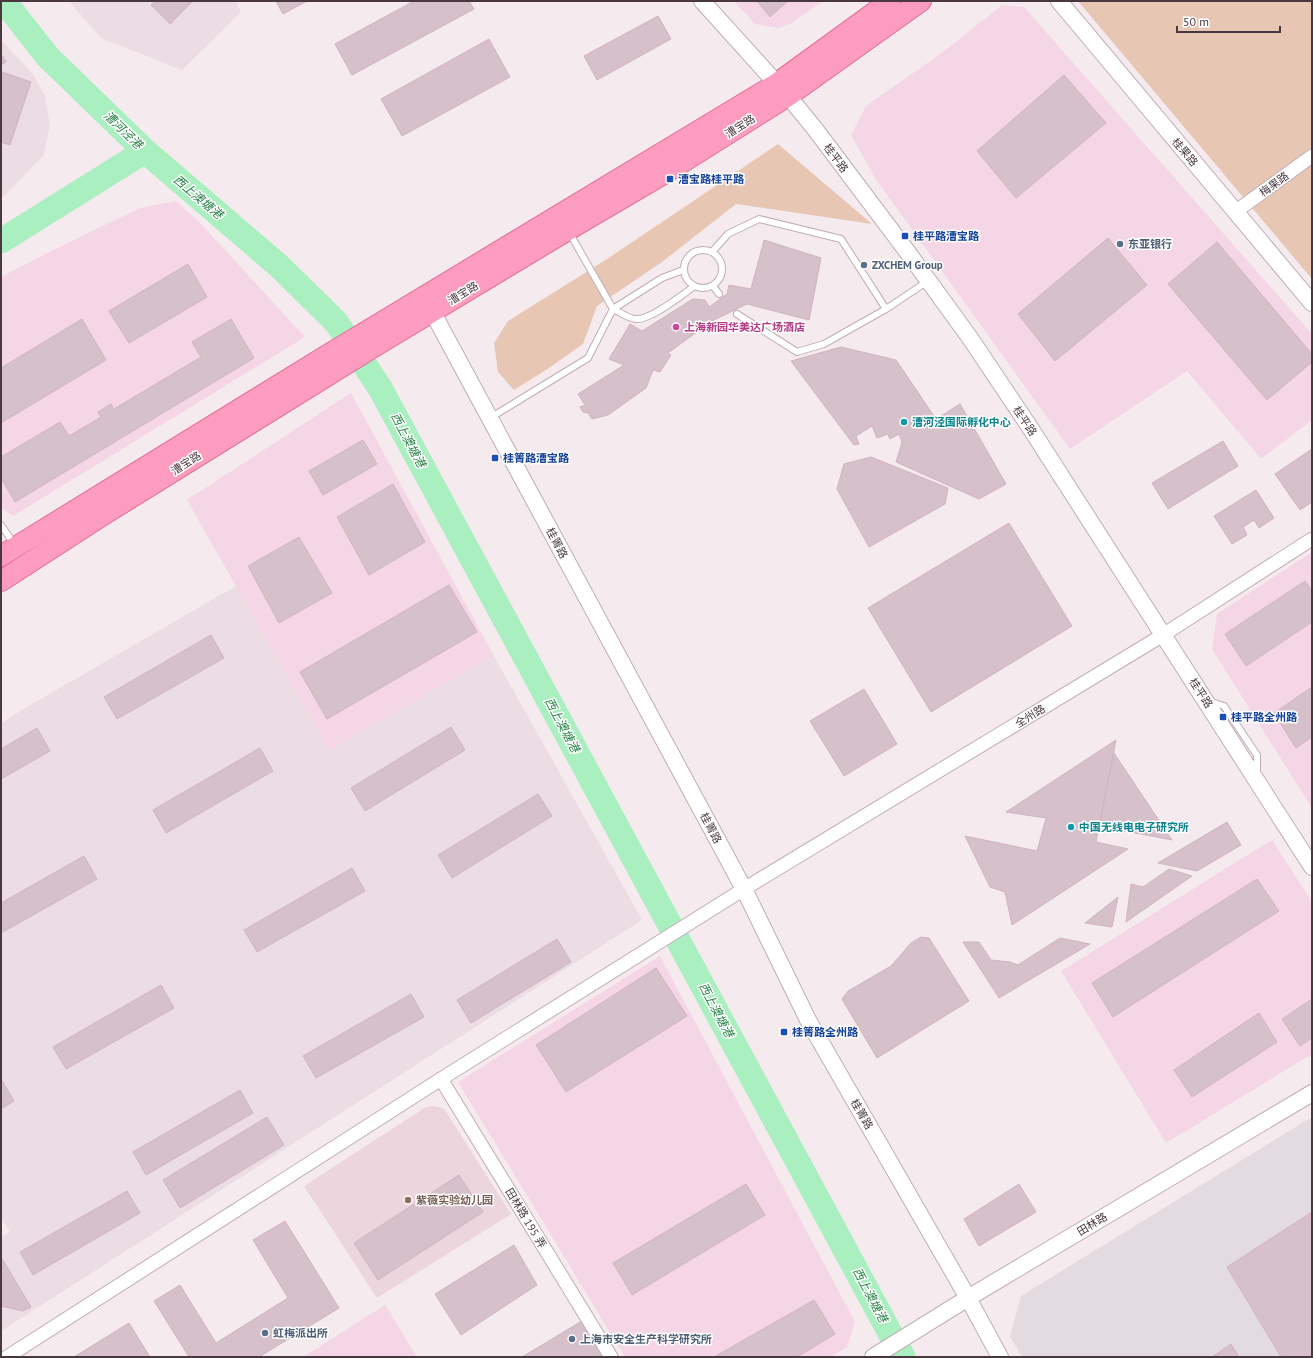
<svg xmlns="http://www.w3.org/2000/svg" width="1313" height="1358" font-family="'PT Sans','Noto Sans SC',sans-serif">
<rect width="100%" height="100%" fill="#f5eaee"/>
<path fill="#ecdce3" d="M69,1H236L241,12L182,70L101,38Z
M1,40L33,74L45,96L50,126L43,156L1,199Z
M236,586L329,750L494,656L642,920L1,1331V1238L10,1232L1,1218V723L27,707Z"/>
<path fill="#f5d6e6" d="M734,1H823L792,23L779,28L755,24Z
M1002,5L1024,7L1312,334V420L1261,459L1187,371L1070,449L875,178L851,135L866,106L943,52Z
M176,201L202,225L305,337L13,516L1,508V277L51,251L140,208Z
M351,393L494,656L329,750L187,500Z
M1312,552V808L1212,649L1217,614Z
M1272,840L1312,902V1054L1166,1143L1061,971Z
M660,956L855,1322L847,1347L830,1357H625L458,1082Z
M385,1305L417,1357H303Z"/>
<path fill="#e4dbe0" d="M1312,1117V1357H1022L1010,1336L1021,1296Z"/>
<path fill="#edd5dd" d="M433,1106L440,1107L445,1110L511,1214L377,1298L304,1186L426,1107Z"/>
<path fill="#e7c7b4" d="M1078,1H1312V279Z
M778,144L872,224L736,204L662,262L597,306L583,344L549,368L514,390L498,372L494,343L508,321L604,261Z"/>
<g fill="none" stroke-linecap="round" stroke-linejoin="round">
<path stroke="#a9efc0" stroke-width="25" d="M4,1L48,57L145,151L279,266L336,322L380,388L903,1357
M1,241L145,151"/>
</g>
<path fill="#d6c0ca" stroke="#d1b3c1" d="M155,1H193L170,24L151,5Z
M276,1H307L283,14Z
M414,1H469L474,9L352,75L335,44Z
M757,1H788L770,17Z
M658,16L671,39L597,80L584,56Z
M489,39L510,77L402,136L381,99Z
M1,54L6,62L1,65Z
M2,72L31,82L10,145L1,142V76Z
M1064,75L1106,123L1016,198L977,151Z
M1108,238L1147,285L1055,361L1018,314Z
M764,240L821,258L809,320L747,304L712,321L668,353L671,355L660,372L653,370L646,388L608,415L592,419L588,413L583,412L580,407L585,405L578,394L624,365L609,359L630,324L642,331L693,299L705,300L709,307L727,294L729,285L751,289Z
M1217,242L1312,354V362L1267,400L1168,284Z
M188,264L207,297L129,343L109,311Z
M82,319L106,360L1,423V368Z
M231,319L254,358L15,502L1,478V457L60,422L69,436L101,417L98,412L111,404L114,409L201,357L192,342Z
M841,347L896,360L936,419L960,404L1006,484L979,499L896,462L902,442L899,434L890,439L888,434L877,438L872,426L856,436L859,444L854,445L791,361Z
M363,440L377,464L323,495L309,471Z
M1223,441L1238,466L1168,509L1152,483Z
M1312,449V502L1300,510L1275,474Z
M871,457L948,488L945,504L869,547L837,489L844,464Z
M393,484L425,542L369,575L337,517Z
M1256,490L1274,518L1259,528L1254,520L1243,527L1247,535L1232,544L1214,516Z
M1009,523L1072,626L931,712L868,608Z
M299,537L332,593L279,623L248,566Z
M1305,581L1312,591V622L1246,666L1225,634Z
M449,585L477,632L327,719L300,672Z
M211,635L224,658L117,719L104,697Z
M1312,687V737L1296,748L1274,713Z
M864,689L897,744L844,776L810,721Z
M451,727L465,750L365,811L351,788Z
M37,728L50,751L1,779V749Z
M1116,740L1096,842L1128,849L1012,925L1005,892L990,887L965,836L1037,851L1046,818L1006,812Z
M260,748L273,771L166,833L153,810Z
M1114,753L1172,840L1099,826Z
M538,794L552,816L452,878L438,855Z
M1227,822L1241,845L1197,871L1158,863Z
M84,856L97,879L1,933V903Z
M352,868L365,891L257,952L244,930Z
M1169,869L1192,876L1126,922L1131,884L1143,887Z
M1257,879L1279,911L1113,1017L1092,983Z
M1118,897L1112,927L1085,923Z
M921,937L929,938L969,1001L877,1058L842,999L848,991L891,966L911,943Z
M1060,938L1090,944L999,998L963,942H979L991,960L1010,962L1018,965Z
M557,939L571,962L471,1023L457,1000Z
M656,968L687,1016L566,1092L536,1045Z
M161,985L174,1008L66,1069L53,1047Z
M411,994L424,1017L316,1078L303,1056Z
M1312,999V1038L1300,1046L1282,1019Z
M1259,1013L1277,1042L1192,1097L1174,1070Z
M1,1079L14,1101L1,1109Z
M240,1090L253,1113L146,1175L133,1152Z
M267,1117L284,1145L180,1208L163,1180Z
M459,1175L483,1212L378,1280L354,1243Z
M746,1184L765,1215L632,1295L613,1263Z
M1019,1184L1036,1212L979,1246L964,1219Z
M127,1191L140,1213L33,1275L20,1252Z
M1312,1212V1357H1281L1227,1267Z
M285,1221L339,1308L259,1357H189L154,1301L180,1285L216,1343L288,1298L253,1240Z
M514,1245L537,1285L461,1335L435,1294Z
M1,1257L31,1307L23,1311L1,1306Z
M814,1300L835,1334L797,1357H714Z
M582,1321L603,1357H522Z
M129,1323L150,1357H74Z
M1231,1344L1239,1357H1212Z"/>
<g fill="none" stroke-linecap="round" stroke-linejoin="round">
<defs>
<path id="service" d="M684 269a19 19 0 1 1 38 0a19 19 0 1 1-38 0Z
M712,252L728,234L759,219L841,239L886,309L824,344L797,352L737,314
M713,286L719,294
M613,309C620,312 629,319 636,319C650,320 681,296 693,287
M613,309L662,278L683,270
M886,309L928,281
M490,418L588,358L613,309L569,232
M1,525L14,544
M1211,702L1224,706L1257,755V773"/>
<path id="minor" d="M1235,212L1312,156
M441,1079L611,1357
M7,1357L441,1079L744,889L1163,635L1312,539"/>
<path id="tertiary" d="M702,1L788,96L815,129L909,254L970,338L1029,426L1312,867
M1059,1L1312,303
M427,302L744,889L808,1020L968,1298L1000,1357
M873,1357L968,1298L1312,1093"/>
<path id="primary" d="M1,556L324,357L776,84L890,1
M1,581L103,515L377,345L568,230L667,172L788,96L921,1"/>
</defs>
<use href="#service" stroke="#c0adb5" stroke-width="8"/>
<use href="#minor" stroke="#c0adb5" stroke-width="15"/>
<use href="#tertiary" stroke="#c0adb5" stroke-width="18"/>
<use href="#primary" stroke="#e16c98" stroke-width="22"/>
<use href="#service" stroke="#fff" stroke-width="6"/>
<use href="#minor" stroke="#fff" stroke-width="13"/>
<use href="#tertiary" stroke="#fff" stroke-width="16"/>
<use href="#primary" stroke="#fc9cbf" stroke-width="20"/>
</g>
<g fill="#1a4fb4" stroke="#fff" stroke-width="1.5">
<rect x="666" y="175" width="8" height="8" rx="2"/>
<rect x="901" y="232" width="8" height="8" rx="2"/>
<rect x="491" y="454" width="8" height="8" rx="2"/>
<rect x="1219" y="713" width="8" height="8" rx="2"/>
<rect x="780" y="1028" width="8" height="8" rx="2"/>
</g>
<g fill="#5c6f8a" stroke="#fff" stroke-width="1.5">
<circle cx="1120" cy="244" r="4"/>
<circle cx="864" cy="265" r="4"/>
<circle cx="265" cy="1333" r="4"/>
<circle cx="572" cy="1339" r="4"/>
</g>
<circle fill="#d1479c" stroke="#fff" stroke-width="1.5" cx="676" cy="327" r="4"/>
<g fill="#0f9aa8" stroke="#fff" stroke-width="1.5">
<circle cx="904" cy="422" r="4"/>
<circle cx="1071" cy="827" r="4"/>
</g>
<circle fill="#8d6e63" stroke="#fff" stroke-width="1.5" cx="408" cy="1200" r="4"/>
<g text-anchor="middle" stroke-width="3" stroke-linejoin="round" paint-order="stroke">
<g font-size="11" fill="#493840" stroke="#fff">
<text transform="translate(740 126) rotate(-32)" y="4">漕宝路</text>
<text transform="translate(1185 152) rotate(50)" y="4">桂果路</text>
<text transform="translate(836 158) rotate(53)" y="4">桂平路</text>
<text transform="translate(1274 184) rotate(-36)" y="4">梅果路</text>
<text transform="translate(463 293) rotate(-31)" y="4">漕宝路</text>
<text transform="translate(1025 421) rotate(56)" y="4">桂平路</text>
<text transform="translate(186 463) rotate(-32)" y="4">漕宝路</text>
<text transform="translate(557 543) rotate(62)" y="4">桂箐路</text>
<text transform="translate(1201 693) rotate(57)" y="4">桂平路</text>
<text transform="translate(1030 716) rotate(-31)" y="4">全州路</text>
<text transform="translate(711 828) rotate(62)" y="4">桂箐路</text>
<text transform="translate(862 1114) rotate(60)" y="4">桂箐路</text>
<text transform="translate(526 1218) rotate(59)" y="4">田林路 195 弄</text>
<text transform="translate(1092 1224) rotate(-31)" y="4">田林路</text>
</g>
<g font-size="11" font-weight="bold" fill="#164399" stroke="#fff" text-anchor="start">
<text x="678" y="183">漕宝路桂平路</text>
<text x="913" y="240">桂平路漕宝路</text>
<text x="503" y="462">桂箐路漕宝路</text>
<text x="1231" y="721">桂平路全州路</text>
<text x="792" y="1036">桂箐路全州路</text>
</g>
<g font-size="11" font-weight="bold" fill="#4e5e75" stroke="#fff" text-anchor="start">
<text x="1128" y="248">东亚银行</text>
<text x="872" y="269">ZXCHEM Group</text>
<text x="273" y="1337">虹梅派出所</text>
<text x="580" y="1343">上海市安全生产科学研究所</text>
</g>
<g font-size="11" font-weight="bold" fill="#b23c85" stroke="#fff" text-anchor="start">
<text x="684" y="331">上海新园华美达广场酒店</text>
</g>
<g font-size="11" font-weight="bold" fill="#0d838f" stroke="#fff" text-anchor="start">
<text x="912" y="426">漕河泾国际孵化中心</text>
<text x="1079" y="831">中国无线电电子研究所</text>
</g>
<g font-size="11" font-weight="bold" fill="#785e54" stroke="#fff" text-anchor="start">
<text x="416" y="1204">紫薇实验幼儿园</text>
</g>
<g font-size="12" font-style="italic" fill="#298248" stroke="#fff">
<text transform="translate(123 130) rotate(44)" y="4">漕河泾港</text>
<text transform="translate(198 197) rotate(40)" y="4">西上澳塘港</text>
<text transform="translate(408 440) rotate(62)" y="4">西上澳塘港</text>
<text transform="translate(562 725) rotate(62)" y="4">西上澳塘港</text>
<text transform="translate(716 1010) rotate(62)" y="4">西上澳塘港</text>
<text transform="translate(870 1295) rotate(62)" y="4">西上澳塘港</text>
</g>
</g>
<rect width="1313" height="1358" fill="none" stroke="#493840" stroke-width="4"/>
<path d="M1177 26v6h103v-6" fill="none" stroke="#493840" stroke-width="2"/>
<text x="1183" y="26" font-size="12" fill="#493840" stroke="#ffffff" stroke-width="3" paint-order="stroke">50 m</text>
</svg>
